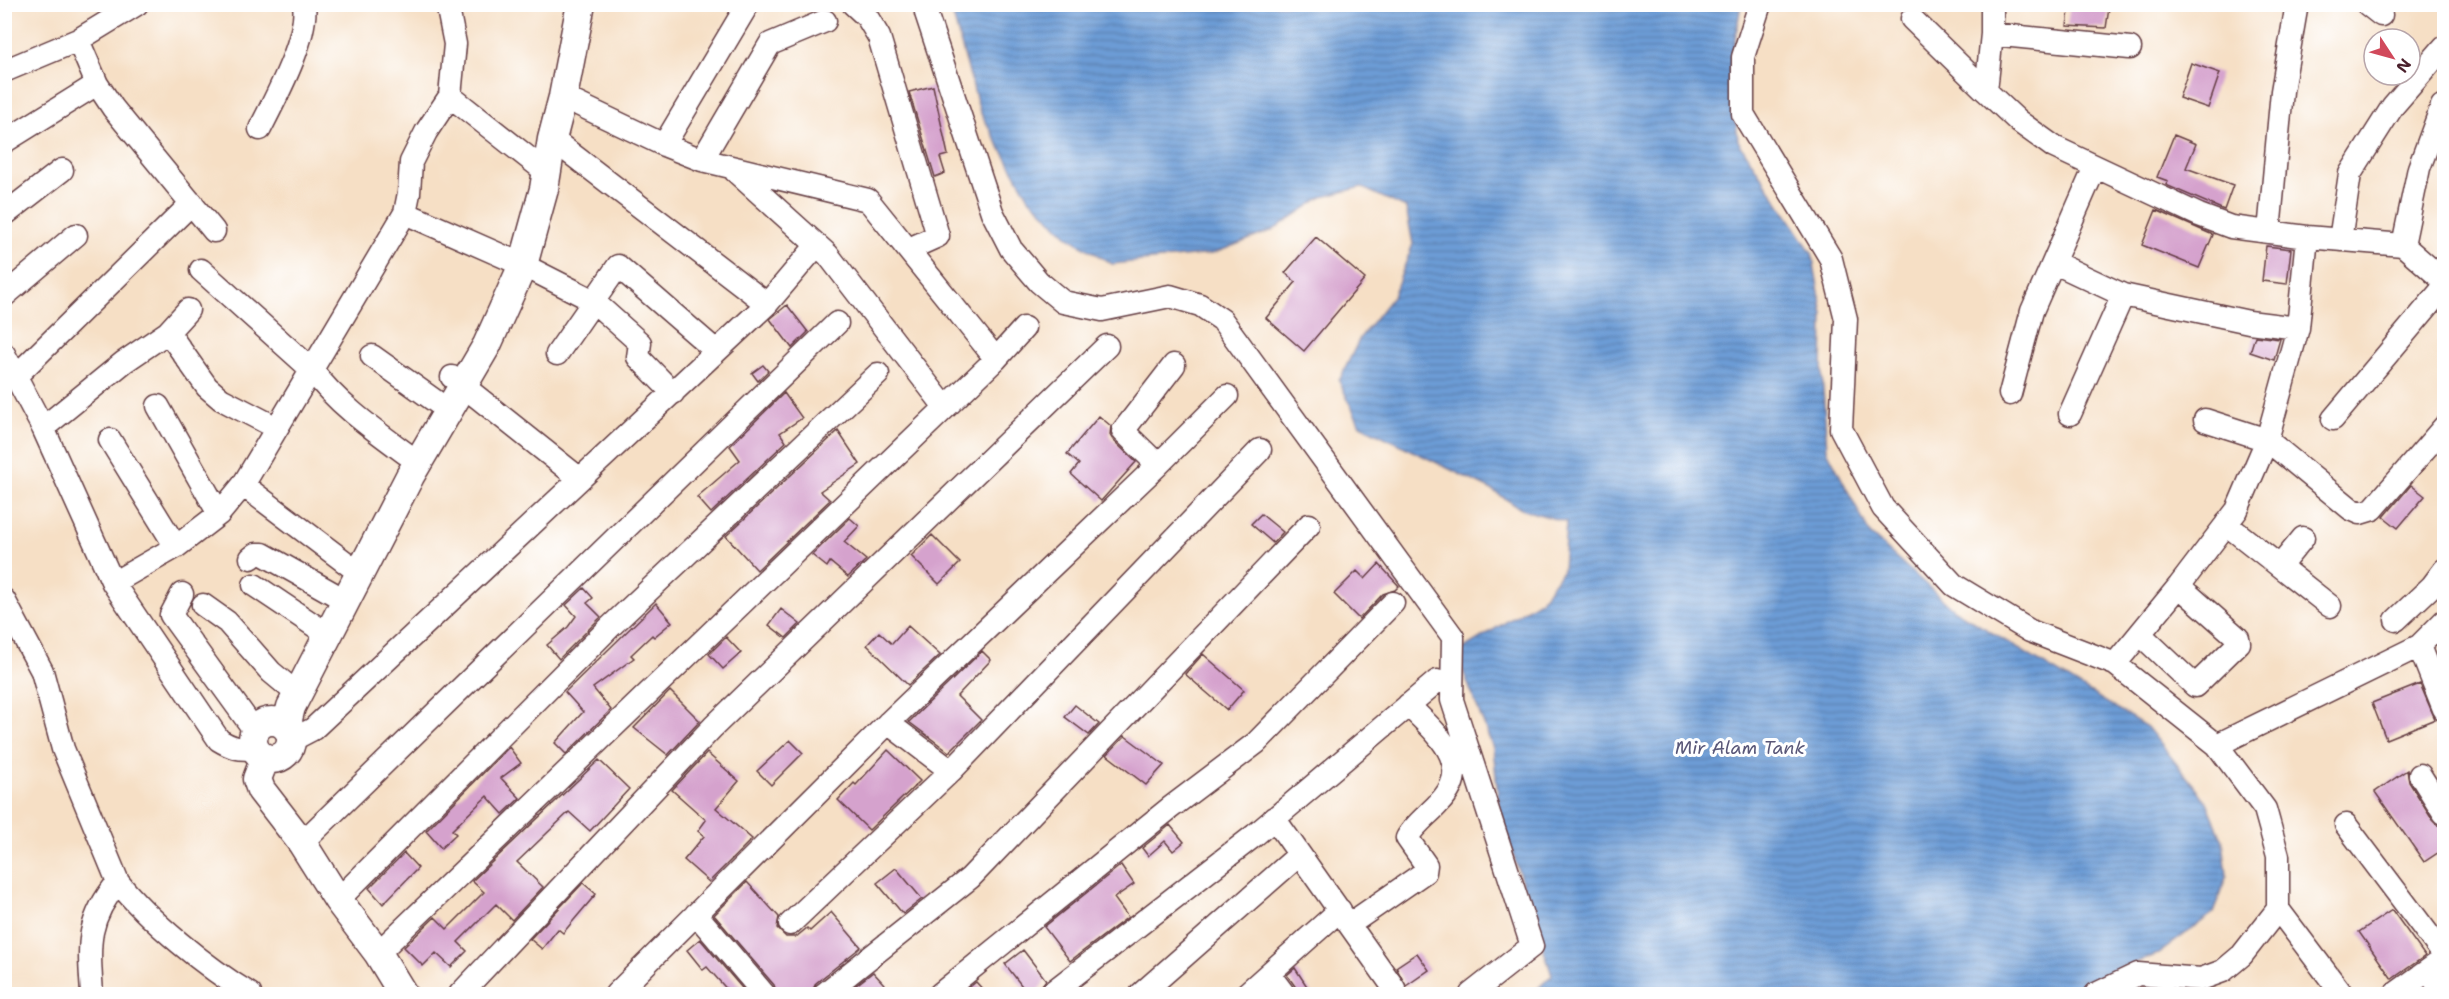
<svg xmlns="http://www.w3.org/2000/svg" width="2449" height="999" font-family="'Shantell Sans',sans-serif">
<defs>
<pattern id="water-rules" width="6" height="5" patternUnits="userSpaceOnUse" patternTransform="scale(1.5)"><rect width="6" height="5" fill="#6c9cd6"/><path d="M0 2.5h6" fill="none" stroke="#5b7fae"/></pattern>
</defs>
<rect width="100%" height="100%" fill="#fff"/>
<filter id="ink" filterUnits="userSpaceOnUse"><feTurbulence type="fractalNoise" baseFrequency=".0167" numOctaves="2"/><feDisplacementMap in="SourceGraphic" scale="12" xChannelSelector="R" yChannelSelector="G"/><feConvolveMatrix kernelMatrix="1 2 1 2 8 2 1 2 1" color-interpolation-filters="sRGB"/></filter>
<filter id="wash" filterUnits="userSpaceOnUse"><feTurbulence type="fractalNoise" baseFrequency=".008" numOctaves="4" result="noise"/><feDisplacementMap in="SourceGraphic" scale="24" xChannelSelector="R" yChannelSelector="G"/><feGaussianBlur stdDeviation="1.35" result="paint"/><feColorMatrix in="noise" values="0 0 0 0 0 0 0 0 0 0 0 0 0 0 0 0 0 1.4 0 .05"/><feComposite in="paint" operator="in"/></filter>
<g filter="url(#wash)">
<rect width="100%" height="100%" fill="#f6dfc5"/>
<path fill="url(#water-rules)" stroke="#5b5e80" stroke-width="1.5" d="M950,5H1741L1730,67L1738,141L1812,253L1823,314L1822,374L1827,450L1870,534L1953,609L2147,727L2207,802L2223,841L2227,875L2213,913L2158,954L2053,994H1532L1552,975L1500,814L1493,748L1456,653L1540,601L1563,570L1566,522L1521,509L1492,490L1360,425L1339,381L1360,338L1393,296L1413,244L1406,208L1361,187L1322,197L1273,230L1212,254L1112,264L1070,238L1029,198L980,112Z"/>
<g id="blocks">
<path fill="#d5a2cd" d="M2070,4L2109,8L2106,28L2067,26Z
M2191,63L2220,73L2208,108L2179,98Z
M933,86L948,155L940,157L945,173L935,177L909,92Z
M2174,135L2196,144L2186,168L2233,185L2224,210L2166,185L2168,181L2157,177Z
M2156,210L2213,235L2199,268L2142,245Z
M1316,237L1365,279L1304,351L1266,318L1296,282L1285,273Z
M2266,246L2291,249L2287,284L2262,281Z
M787,305L808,332L792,348L770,319Z
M2255,336L2280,339L2274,360L2250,352Z
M763,365L768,371L758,381L752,373Z
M784,393L802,418L780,433L786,442L711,513L697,497L740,460L730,446Z
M1099,416L1111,426L1110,435L1113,440L1136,462L1101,501L1071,474L1079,464L1067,454Z
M838,431L860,464L820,491L830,500L757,570L726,536Z
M2411,485L2425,496L2398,528L2384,517Z
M1261,514L1283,532L1273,543L1251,524Z
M850,518L859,526L844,542L866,560L848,577L830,562L827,567L812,555Z
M932,535L960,563L939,584L911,556Z
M1379,564L1399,586L1395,590L1383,594L1359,619L1334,594L1357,571L1365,579Z
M584,588L593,598L587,603L601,617L559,659L547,645L568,627L576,616L566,605Z
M656,603L672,622L654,637L652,635L631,655L634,658L593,688L611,710L566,754L555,743L583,712L565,692Z
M781,609L800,624L786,638L769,625Z
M908,626L940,655L908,685L867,645L879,632L892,644Z
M726,637L741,653L723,669L709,654Z
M982,651L991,660L957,696L981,720L949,752L909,722Z
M1203,654L1244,690L1227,710L1185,674Z
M2420,684L2435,719L2386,739L2372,703Z
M670,691L700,721L668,755L634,728Z
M1075,705L1099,724L1089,735L1065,717Z
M1125,736L1164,765L1146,785L1107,755Z
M790,740L803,753L771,785L757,771Z
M509,747L521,763L501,778L520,798L503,814L487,796L452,830L456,834L441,848L426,831Z
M888,750L920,781L869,830L838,800L854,783L856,785Z
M707,753L739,781L716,808L752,839L709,882L684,860L704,836L698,831L706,820L672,790Z
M599,760L629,789L590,831L569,812L517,862L543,887L512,920L496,904L458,942L467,951L451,967L436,953L423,966L404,947L435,917L447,929L484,892L472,881Z
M2407,770L2409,782L2433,820L2438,825L2445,826V848L2424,862L2375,792Z
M1170,825L1184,842L1173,851L1165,841L1148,856L1142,848Z
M404,853L418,868L383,904L369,888Z
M1121,865L1134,884L1114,898L1128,917L1070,961L1044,927Z
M896,868L922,899L903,914L877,883Z
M747,882L779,917L777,928L786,937H796L807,928L810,931L831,912L861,947L816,983L811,994H777L774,985L714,915Z
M583,883L596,894L563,933L558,929L542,949L530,939Z
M2392,910L2425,956L2392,979L2359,932Z
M700,939L747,994H731L707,967L703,970L687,950Z
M1023,950L1046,980L1035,994H1028L1005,964Z
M1417,953L1429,970L1406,986L1396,967Z
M1295,968L1312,994H1297L1295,986L1287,975Z
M873,972L893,994H845Z
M976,982L987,994H961Z"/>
</g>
</g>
<g filter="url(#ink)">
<use href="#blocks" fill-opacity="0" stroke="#643c42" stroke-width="1.5"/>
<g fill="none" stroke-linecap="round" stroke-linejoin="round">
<defs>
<path id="minor" d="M853,4L867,17L879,37L938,236L909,249
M926,4V13L992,212L1011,249L1039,282L1063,302L1102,310L1170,296L1200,305L1222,320L1453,637L1452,700L1532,946L1471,994
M1760,4L1743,57V114L1831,259L1846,319L1841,429L1883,508L1954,585L2030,631L2115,664L2217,745L2265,809L2278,856V909L2242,955L2223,971L2201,979L2138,974L2096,994
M1992,4V34L1986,91L2018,121L2054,147L2199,215L2231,227L2307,237L2403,245L2444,281
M2367,4L2381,15
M1912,19L1986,91
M1992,34L2130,48
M78,40L137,4
M4,71L78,40L97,84L113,108L214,231
M450,96L545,171
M563,97L664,145L702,160L868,200L996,359L1024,328
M260,129C275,99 309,37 304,4
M552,139L767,304
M4,142L97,84
M664,145L748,4
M702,160L770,44L825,21
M735,171L828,255L945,407
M405,213L523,265L592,300L640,343L638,357L673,393
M4,215L62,170
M2269,232L2282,91L2297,4
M2340,240L2350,174L2393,106L2444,47
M2403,245L2419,168L2442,106
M2055,263L2123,295L2249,322L2298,328
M201,270L311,369C337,404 374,430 408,455
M4,296L76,235
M168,332L188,310
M4,354L43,428L113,583L219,740C232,748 240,750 254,748
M557,354L618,266L716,351
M372,356L438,403
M17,375L192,203
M452,377L580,479
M2010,394L2032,311L2095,167
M158,406L219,514
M2070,414L2123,295
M2333,419L2444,287
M2205,420L2267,440L2351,509L2360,513L2373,509L2444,427
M43,428L124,362L168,332L207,387L221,399L277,428
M110,440L176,547
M1158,465L1123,431L1174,365
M243,485L349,565L361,570
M2226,524L2330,606
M251,558L256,554H263L334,594
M2280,566L2303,538
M113,583L176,547L219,514L243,485L405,213L409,193L411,162L426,132L450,96L455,44L447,4
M254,585L318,628
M182,594L171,615L255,731
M4,600L42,671L63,749L118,882C149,921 207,968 250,994
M203,605L227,622L271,672L289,687
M2396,620L2432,586L2444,570
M2140,634L2195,686L2239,643L2238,638L2179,586
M2419,646L2444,709
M2115,664L2179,586L2237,510L2267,440L2298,328L2307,237
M888,723L951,771
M292,740L313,729L767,304L817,245
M2217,745L2419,646L2444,621
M2420,775L2444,813
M1274,818L1394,988L1393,994
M2346,825L2444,955
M302,843L837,323
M338,900L610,627L878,374
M2278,909L2342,994
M696,914L764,994
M790,924L951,771L1260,450
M1350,924L1425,872L1426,865L1407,838C1413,826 1428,815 1438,804C1477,765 1437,734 1408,705
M378,953L996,359
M2428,971L2444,993
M1269,974L1284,994
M92,994C89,947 85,921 118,882
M460,994L713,727L1107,346
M616,994L888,723L1158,465L1227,396
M824,994L970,878L1309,525
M940,994L1170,808L1256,743L1393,603
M1050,994L1255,835L1437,681
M1141,994L1299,855
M1246,994L1340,910
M2395,994L2444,959"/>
<path id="major" d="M253 740a19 19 0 1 1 38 0a19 19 0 1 1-38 0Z
M289,730L288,719L291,707L410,476L487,345L523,265L544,189L552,139L563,97L581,4
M265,758L257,779L261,790L302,843L338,900L378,953L403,994"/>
</defs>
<use href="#minor" stroke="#643c42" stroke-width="25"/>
<use href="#major" stroke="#643c42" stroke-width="31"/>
<use href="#minor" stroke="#fff" stroke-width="22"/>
<use href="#major" stroke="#fff" stroke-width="28"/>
</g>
</g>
<g text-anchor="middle" stroke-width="6" stroke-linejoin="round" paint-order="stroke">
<g font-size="18" font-style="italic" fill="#595778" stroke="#fff">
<text x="1740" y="754">Mir Alam Tank</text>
</g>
</g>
<rect width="2449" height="999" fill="none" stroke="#fff" stroke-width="24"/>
<g transform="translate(2392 57) rotate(126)"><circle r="28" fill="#ffffff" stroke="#b7a5aa" stroke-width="1.5"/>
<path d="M0-4.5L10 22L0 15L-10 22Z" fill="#d1495b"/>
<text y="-9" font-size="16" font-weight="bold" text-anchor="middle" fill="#4a1f2b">N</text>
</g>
</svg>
